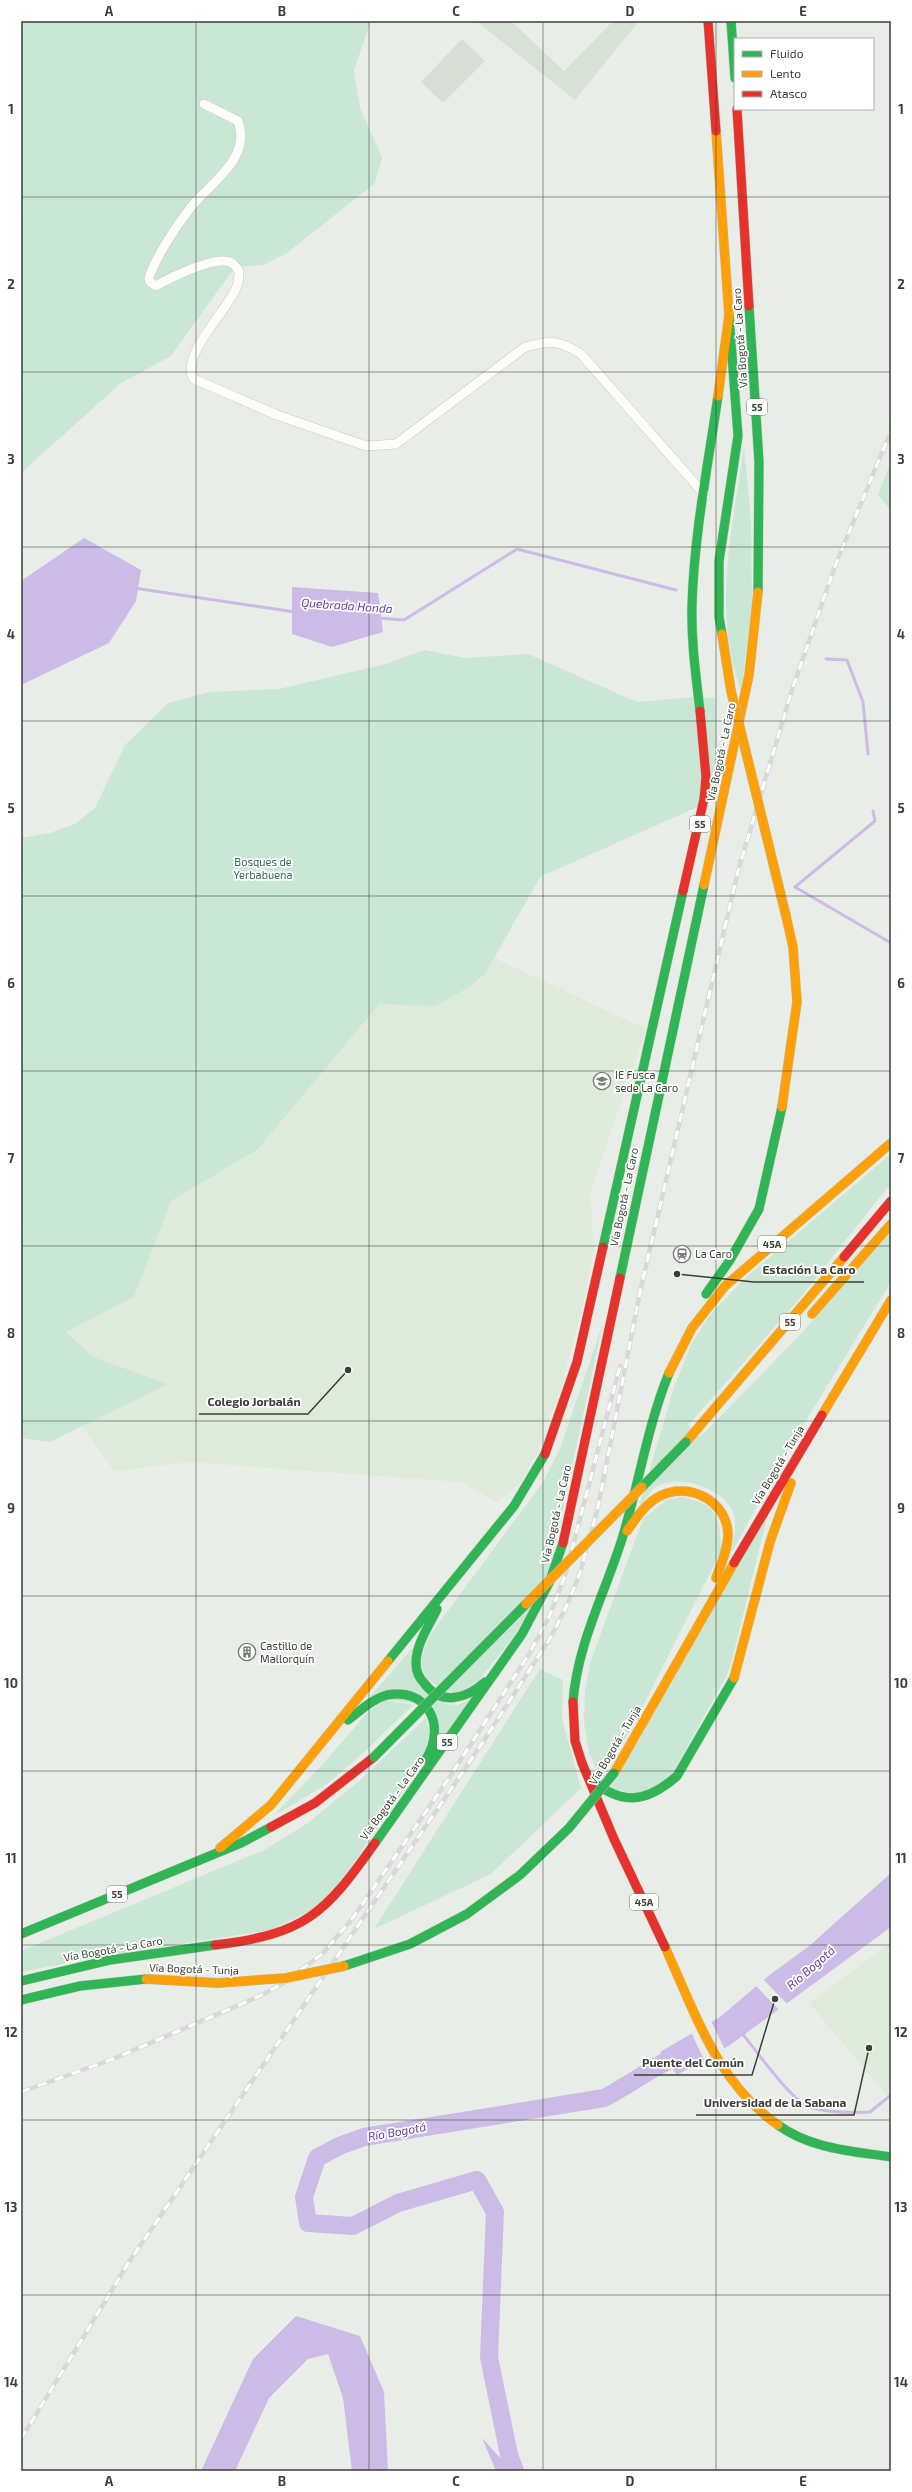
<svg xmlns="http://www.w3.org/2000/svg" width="912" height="2492" font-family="'Exo 2',sans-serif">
<rect width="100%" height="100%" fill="#e8ede7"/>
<path fill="#d8e1d5" d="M476,21H511L564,71L613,21H639L575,100Z"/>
<path fill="#d8ddd5" d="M462,39L485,61L443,103L421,82Z"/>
<path fill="#deeada" d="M494,958L646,1029L590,1194L594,1249L584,1300L557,1402L545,1424L538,1451L519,1485L497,1502L461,1482L190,1462L114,1471L82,1426L168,1384L93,1357L66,1332L134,1297L171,1201L258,1149L379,1003L436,1006L469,987L485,974Z
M891,1943V2101L809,2003Z"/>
<path fill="#cae6d5" d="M21,21H371L354,70L360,108L382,158L375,183L287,253L263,265L235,267L171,356L121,383L21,473Z
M744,445L751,522L752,601L741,693C735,670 728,648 727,624C722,564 737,505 744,445Z
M891,461V510L878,495Z
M424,650L465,658L528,654L637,702L694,697L715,698L718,798L540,877L485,974L469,987L436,1006L379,1004L258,1149L171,1201L134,1297L66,1332L93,1357L168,1384L50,1442L21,1438V838L50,833L75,824L95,808L125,745L168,703L209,692L279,689L386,664Z
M891,1154V1183L796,1303L688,1425L700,1437L798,1337L891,1232V1282L785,1455L730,1555C733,1542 737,1529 734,1515C726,1488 681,1474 657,1486C650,1490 644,1501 639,1507L674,1387L691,1345L709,1316L744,1279Z
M603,1323L552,1559L537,1600L511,1640L478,1681L456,1694C421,1679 413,1673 430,1635L543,1482L561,1446Z
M683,1497C720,1506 719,1517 721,1551L635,1722L600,1778L589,1752L584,1723L585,1691L590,1663L643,1519L666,1500Z
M769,1509L732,1660L726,1677L671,1776L641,1794L610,1789Z
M416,1644L411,1654L445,1704L457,1705L471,1700L442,1741L433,1706L370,1697Z
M540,1669L563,1680L562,1719L581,1788L491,1874L374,1929Z
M386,1700L413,1705L363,1753L327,1784L273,1816L322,1765L369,1711Z
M426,1718L430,1734L424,1755L408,1785L337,1886L316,1908L270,1930L114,1954L21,1972V1951L264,1850L308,1823L360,1780Z"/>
<path fill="#cdbbe7" d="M84,538L141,570L136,601L109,643L21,685V581Z
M292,587L378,593L383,632L332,647L292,634Z
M891,1873V1927L730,2045L677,2075L660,2052L720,2017L772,1973L808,1947Z
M296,2316L360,2336L384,2392L388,2471H352L343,2398L328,2354L308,2359L269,2398L235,2471H201L253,2359Z
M482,2438L512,2471H496Z"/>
<path fill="#e8ede7" d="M763,1979L788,2005L780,2011L755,1985Z
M711,2021L725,2050L705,2062L691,2032Z"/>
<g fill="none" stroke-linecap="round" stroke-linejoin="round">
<path stroke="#cdbbe7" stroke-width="3" d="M134,588L295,612
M378,618L404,620L517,549L676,590
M826,659L847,660L863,702L868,754
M873,811L875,821L795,887L891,943
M741,2032C755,2049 791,2100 809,2107C828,2113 850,2113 870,2112L891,2095"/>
<path stroke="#cdbbe7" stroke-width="18" d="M515,2471L509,2455L489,2357L495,2212L477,2180L398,2203L353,2226L308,2223L304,2197L317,2158L339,2146L364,2137L604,2098C633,2083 659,2062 689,2051"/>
<defs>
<path id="street" d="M204,104L238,121C252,158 211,182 191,207C177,225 156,256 149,278L150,282L156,286C171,277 208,260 224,261C232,261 235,265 239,271C239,276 239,281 237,286C230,308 178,357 194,379L277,415L366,446L396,444L525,347C550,340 559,340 581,354L705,495"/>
<path id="fast" d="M731,21L735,78
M749,306L759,462L758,592
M722,634L719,617V561L738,436L729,315
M700,711C696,676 691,641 692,605C694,535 708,465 718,396
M603,1247L683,891
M620,1278L704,885
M706,1294L730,1260L759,1209L782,1107
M437,1609C429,1626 416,1644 416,1663C416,1670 419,1678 424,1683C441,1706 466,1699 485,1682
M388,1661L514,1506L545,1454
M573,1702C577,1645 605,1593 622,1539C639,1484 647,1427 669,1373
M348,1720C360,1711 372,1699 387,1695C427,1687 447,1725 426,1759
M590,1779C622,1806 646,1803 677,1776L734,1678
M375,1843L522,1634L549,1583L563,1543
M21,1934L241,1843L271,1827
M21,1981L110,1960L215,1945
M21,2000L80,1986L146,1979
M778,2125C811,2149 852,2151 891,2157"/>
<path id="slow" d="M716,131L729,315L718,396
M704,885L749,675L758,592
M782,1107L797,1002L793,947L786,916
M812,1314L891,1224
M669,1373L692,1328L725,1286L891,1143
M822,1415L891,1300
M686,1442L844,1257
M627,1531C636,1518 646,1503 660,1496C689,1481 727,1501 728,1534C728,1549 721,1564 716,1578
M734,1678L770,1542L791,1483
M614,1773L734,1563
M220,1848L271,1805L388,1661
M665,1947C695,2012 716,2082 778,2125"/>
<path id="jam" d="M708,21L716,131
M737,109L749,306
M683,891L704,799L706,777L700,711
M844,1257L891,1201
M545,1454L577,1362L603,1247
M563,1543L620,1278
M734,1563L822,1415
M573,1702L575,1741L582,1763L614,1839L665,1947
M271,1827L315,1803L374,1757
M215,1945C305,1934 324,1915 375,1843"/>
</defs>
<use href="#street" stroke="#c6cbc5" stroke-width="10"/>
<use href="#fast" stroke="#bdcdb7" stroke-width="10"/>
<use href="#slow" stroke="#bdcdb7" stroke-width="10"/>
<use href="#jam" stroke="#bdcdb7" stroke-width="10"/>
<use href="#street" stroke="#fcfcfb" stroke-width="9"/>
<use href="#fast" stroke="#30b455" stroke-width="9"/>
<use href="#slow" stroke="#ff9f0a" stroke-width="9"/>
<use href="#jam" stroke="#e5322d" stroke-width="9"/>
<defs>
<path id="rail" d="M21,2092L113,2059L260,1996L284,1983L323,1953L352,1919L447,1781L529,1654L549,1617L565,1576L620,1366
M21,2439L129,2262L479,1748L551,1637L568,1603L580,1573L598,1507L640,1292L738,871L791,693L835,566L891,431"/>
</defs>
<use href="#rail" stroke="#d7d8d7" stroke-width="4.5"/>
<use href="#rail" stroke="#fff" stroke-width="3" stroke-dasharray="9" stroke-linecap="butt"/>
<defs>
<path id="fast-bridge" d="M642,1487L686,1442
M374,1757L526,1604
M344,1966L410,1944L467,1914L520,1875L569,1828L614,1773"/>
<path id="slow-bridge" d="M722,634L731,691L786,916
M526,1604L642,1487
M146,1979L218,1983L286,1978L344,1966"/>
</defs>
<use href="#fast-bridge" stroke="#aec2a5" stroke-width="10" stroke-linecap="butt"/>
<use href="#slow-bridge" stroke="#aec2a5" stroke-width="10" stroke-linecap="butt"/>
<use href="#fast-bridge" stroke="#30b455" stroke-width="9"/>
<use href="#slow-bridge" stroke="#ff9f0a" stroke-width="9"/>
</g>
<path fill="none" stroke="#394135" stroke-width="1" stroke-opacity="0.55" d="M196,21V2471M369,21V2471M543,21V2471M716,21V2471M21,197H891M21,372H891M21,547H891M21,721H891M21,896H891M21,1071H891M21,1246H891M21,1421H891M21,1596H891M21,1771H891M21,1945H891M21,2120H891M21,2295H891"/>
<defs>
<symbol id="school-ring" viewBox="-11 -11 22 22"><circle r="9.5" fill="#fff" stroke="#767d73" stroke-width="1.5"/><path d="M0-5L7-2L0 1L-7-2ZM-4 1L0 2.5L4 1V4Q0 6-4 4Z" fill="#767d73"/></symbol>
<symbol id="station-ring" viewBox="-11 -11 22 22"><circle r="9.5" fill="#fff" stroke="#767d73" stroke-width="1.5"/><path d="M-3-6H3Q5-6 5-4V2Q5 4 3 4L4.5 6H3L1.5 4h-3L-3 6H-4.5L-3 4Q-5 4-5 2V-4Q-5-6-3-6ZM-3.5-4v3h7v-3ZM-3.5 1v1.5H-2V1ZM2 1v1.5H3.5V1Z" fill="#767d73"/></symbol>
<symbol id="building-ring" viewBox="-11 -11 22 22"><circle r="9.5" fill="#fff" stroke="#767d73" stroke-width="1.5"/><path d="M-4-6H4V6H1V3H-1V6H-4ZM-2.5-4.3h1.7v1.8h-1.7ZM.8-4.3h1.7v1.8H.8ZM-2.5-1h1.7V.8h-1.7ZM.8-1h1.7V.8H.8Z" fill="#767d73"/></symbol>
</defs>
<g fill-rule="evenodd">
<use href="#school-ring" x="592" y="1071" width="20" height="20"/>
<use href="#station-ring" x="672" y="1244" width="20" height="20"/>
<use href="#building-ring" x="237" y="1642" width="20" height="20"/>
</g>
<g text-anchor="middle" stroke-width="3.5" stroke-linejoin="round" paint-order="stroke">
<g fill="#fff" stroke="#747a72" stroke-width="1">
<rect x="747" y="399" width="20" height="16" rx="3"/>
<rect x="690" y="816" width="20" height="16" rx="3"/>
<rect x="758" y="1236" width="28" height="16" rx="3"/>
<rect x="780" y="1314" width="20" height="16" rx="3"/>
<rect x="437" y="1734" width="20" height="16" rx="3"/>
<rect x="107" y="1886" width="20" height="16" rx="3"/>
<rect x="630" y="1894" width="28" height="16" rx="3"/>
</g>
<g font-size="10" font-weight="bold" fill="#394135">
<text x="757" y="411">55</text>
<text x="700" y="828">55</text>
<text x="772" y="1248">45A</text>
<text x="790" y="1326">55</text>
<text x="447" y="1746">55</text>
<text x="117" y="1898">55</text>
<text x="644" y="1906">45A</text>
</g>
<g font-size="11" fill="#394135" stroke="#fff">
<text transform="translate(740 338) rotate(-94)" y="4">Vía Bogotá - La Caro</text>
<text transform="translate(721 752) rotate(-78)" y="4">Vía Bogotá - La Caro</text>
<text transform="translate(624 1197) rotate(-78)" y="4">Vía Bogotá - La Caro</text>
<text transform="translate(778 1465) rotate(-59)" y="4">Vía Bogotá - Tunja</text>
<text transform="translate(556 1514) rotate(-77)" y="4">Vía Bogotá - La Caro</text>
<text transform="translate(615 1745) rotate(-59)" y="4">Vía Bogotá - Tunja</text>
<text transform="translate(392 1798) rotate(-54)" y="4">Vía Bogotá - La Caro</text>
<text transform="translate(113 1949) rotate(-10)" y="4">Vía Bogotá - La Caro</text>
<text transform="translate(194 1969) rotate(2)" y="4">Vía Bogotá - Tunja</text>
</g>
<g font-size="11" fill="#2f6b56" stroke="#fff">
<text x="263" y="866">Bosques de<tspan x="263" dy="13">Yerbabuena</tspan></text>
</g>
<g font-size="11" fill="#394135" stroke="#fff" text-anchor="start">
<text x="615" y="1079">IE Fusca<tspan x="615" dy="13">sede La Caro</tspan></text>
<text x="695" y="1258">La Caro</text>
<text x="260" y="1650">Castillo de<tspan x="260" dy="13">Mallorquín</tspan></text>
</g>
<g font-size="12" font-style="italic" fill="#683ba0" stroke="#fff">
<text transform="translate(347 606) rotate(4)" y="4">Quebrada Honda</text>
<text transform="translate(811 1968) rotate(-41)" y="4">Río Bogotá</text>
<text transform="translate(397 2132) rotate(-10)" y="4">Río Bogotá</text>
</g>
</g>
<path fill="none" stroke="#394135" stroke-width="1.5" d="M677 1274L754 1282H864M348 1370L308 1414H199M775 1999L752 2075H634M869 2048L854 2115H696"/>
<g fill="#394135" stroke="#fff" stroke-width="1.5">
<circle cx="677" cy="1274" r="4"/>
<circle cx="348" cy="1370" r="4"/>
<circle cx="775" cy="1999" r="4"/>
<circle cx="869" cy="2048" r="4"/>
</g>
<g font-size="12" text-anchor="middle" font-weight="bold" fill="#394135" stroke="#fff" stroke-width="3.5" stroke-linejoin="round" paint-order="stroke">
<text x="809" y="1274">Estación La Caro</text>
<text x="254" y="1406">Colegio Jorbalán</text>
<text x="693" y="2067">Puente del Común</text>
<text x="775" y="2107">Universidad de la Sabana</text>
</g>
<rect width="912" height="2492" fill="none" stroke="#ffffff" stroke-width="44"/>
<rect x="734" y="38" width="140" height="72" fill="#ffffff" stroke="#b0b3ae"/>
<rect x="742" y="51" width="20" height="6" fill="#30b455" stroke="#b0b3ae"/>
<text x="770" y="58" font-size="12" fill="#394135">Fluido</text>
<rect x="742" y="71" width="20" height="6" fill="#ff9f0a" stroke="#b0b3ae"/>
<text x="770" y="78" font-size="12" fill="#394135">Lento</text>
<rect x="742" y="91" width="20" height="6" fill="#e5322d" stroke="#b0b3ae"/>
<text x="770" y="98" font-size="12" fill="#394135">Atasco</text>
<rect x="22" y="22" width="868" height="2448" fill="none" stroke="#394135" stroke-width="1.5"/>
<g font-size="13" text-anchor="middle" font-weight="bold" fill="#394135">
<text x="109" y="16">A</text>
<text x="282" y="16">B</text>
<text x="456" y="16">C</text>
<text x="630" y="16">D</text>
<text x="803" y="16">E</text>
<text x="11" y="114">1</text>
<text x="901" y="114">1</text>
<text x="11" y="289">2</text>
<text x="901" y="289">2</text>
<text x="11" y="464">3</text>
<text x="901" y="464">3</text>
<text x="11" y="639">4</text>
<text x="901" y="639">4</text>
<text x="11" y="813">5</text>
<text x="901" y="813">5</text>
<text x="11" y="988">6</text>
<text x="901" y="988">6</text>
<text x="11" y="1163">7</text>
<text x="901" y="1163">7</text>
<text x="11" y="1338">8</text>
<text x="901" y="1338">8</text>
<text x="11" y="1513">9</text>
<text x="901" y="1513">9</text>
<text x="11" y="1688">10</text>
<text x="901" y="1688">10</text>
<text x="11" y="1863">11</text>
<text x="901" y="1863">11</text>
<text x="11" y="2037">12</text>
<text x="901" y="2037">12</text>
<text x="11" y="2212">13</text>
<text x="901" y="2212">13</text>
<text x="11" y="2387">14</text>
<text x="901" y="2387">14</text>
<text x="109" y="2486">A</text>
<text x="282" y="2486">B</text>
<text x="456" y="2486">C</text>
<text x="630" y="2486">D</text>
<text x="803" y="2486">E</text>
</g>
</svg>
